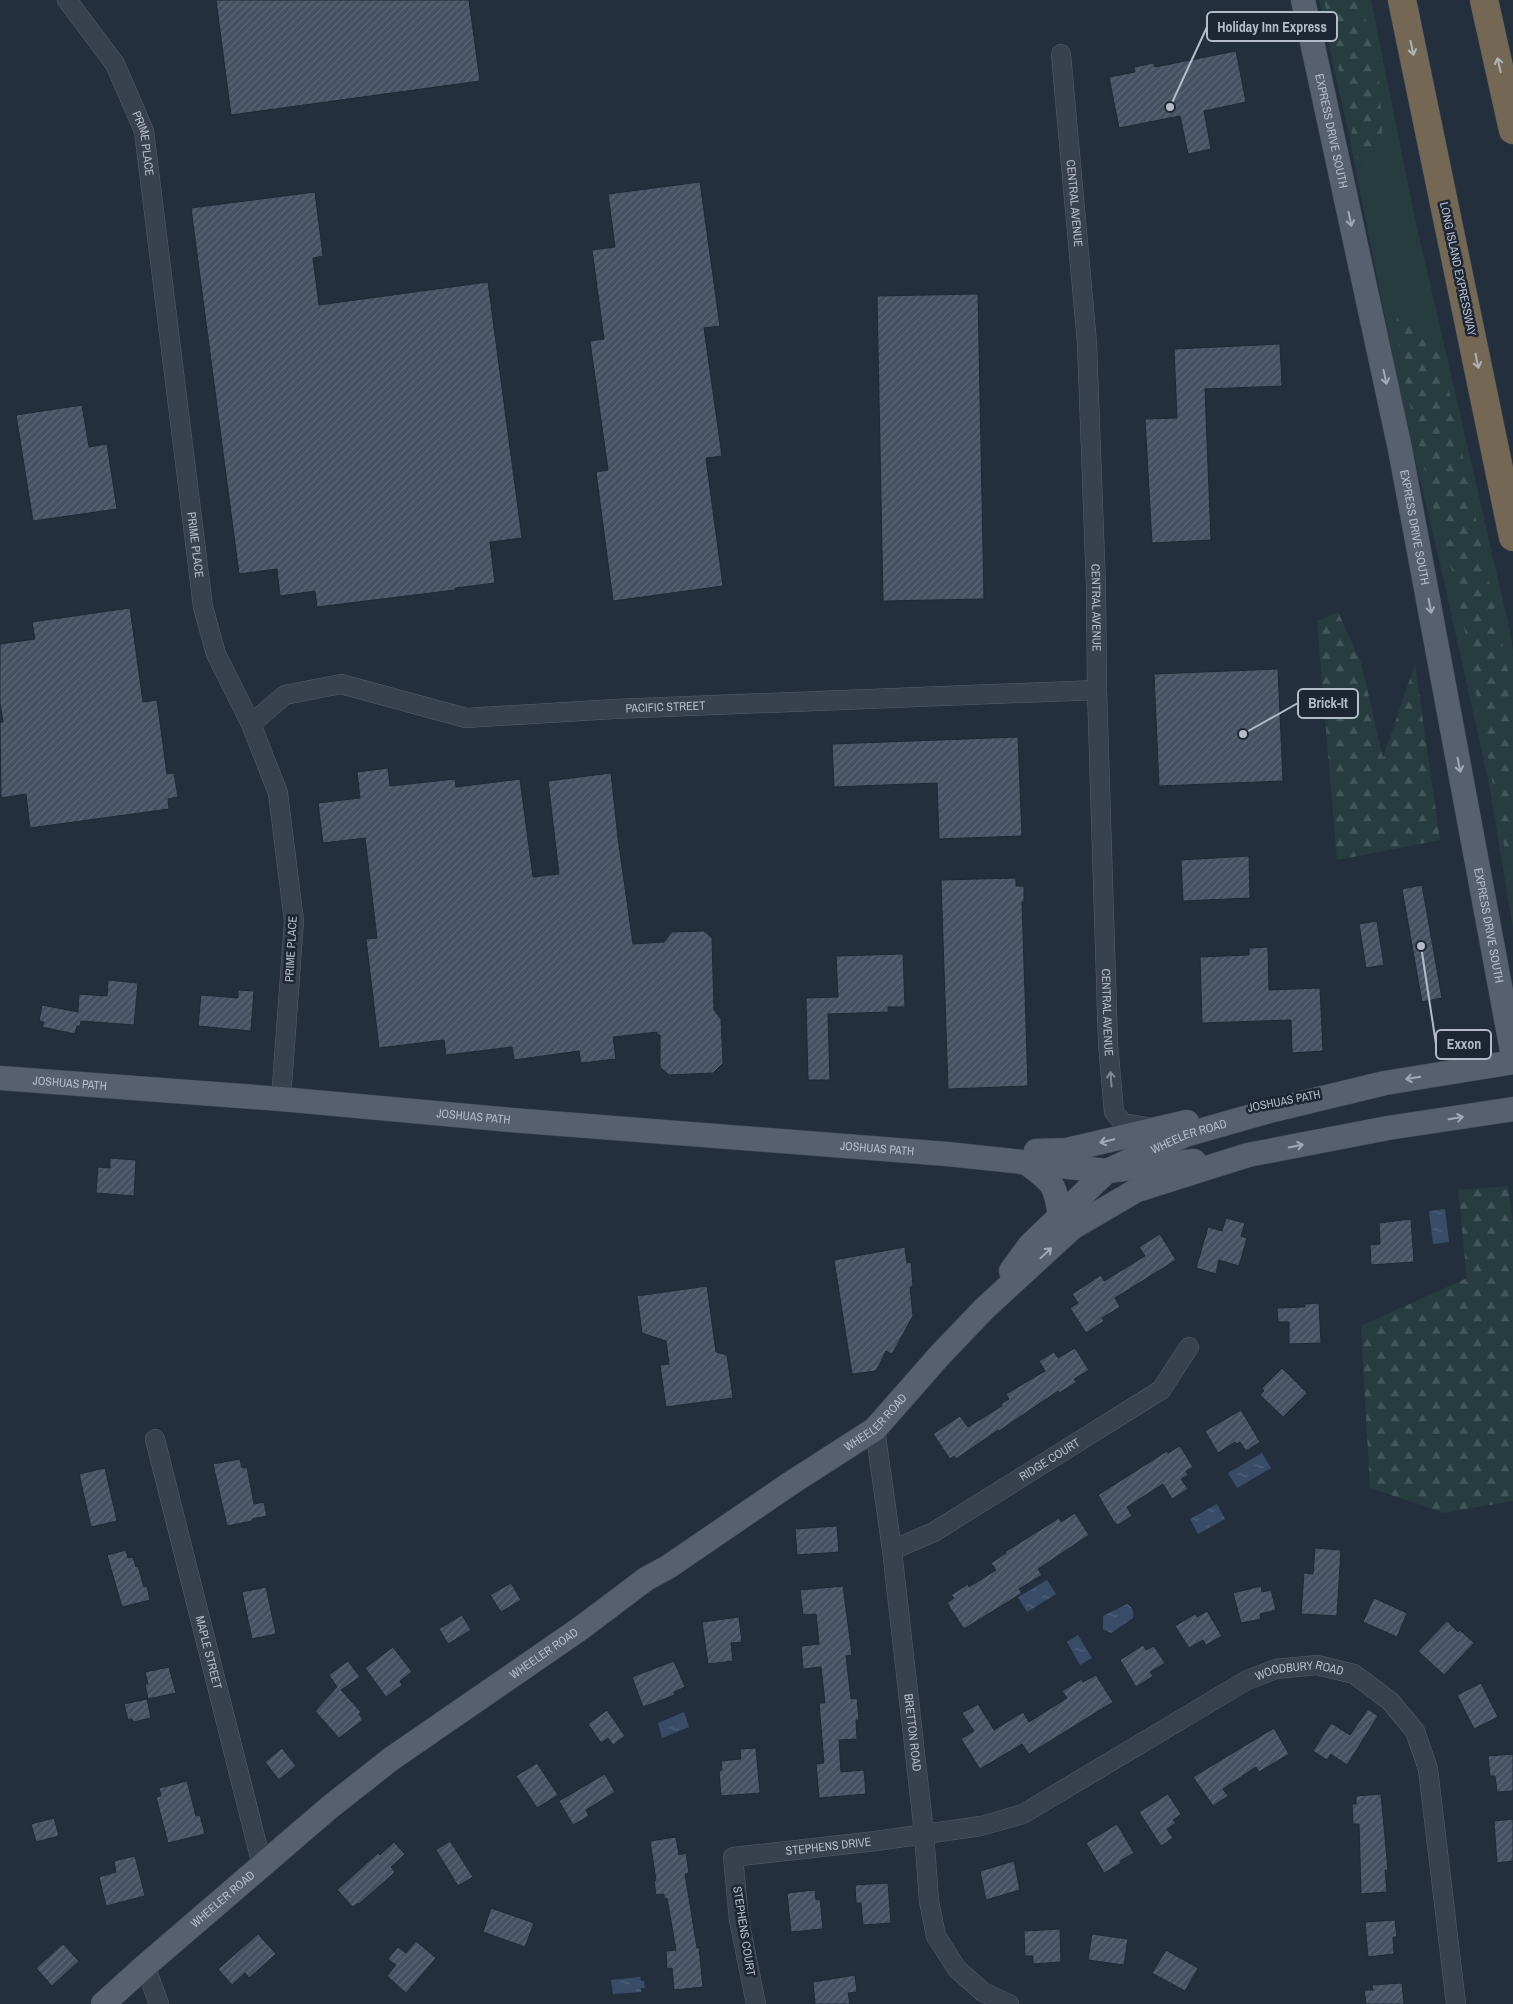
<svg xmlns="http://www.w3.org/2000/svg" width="1513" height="2004" font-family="'Archivo Narrow',sans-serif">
<defs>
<pattern id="forest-firs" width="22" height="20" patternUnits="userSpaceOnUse" patternTransform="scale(1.25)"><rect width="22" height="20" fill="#263c3f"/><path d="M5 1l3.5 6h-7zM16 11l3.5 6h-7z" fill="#435659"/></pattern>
<pattern id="water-ripples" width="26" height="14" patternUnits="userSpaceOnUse" patternTransform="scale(1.25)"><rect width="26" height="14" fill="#394c67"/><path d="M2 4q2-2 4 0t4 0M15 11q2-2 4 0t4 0" fill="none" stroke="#53647b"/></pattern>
<pattern id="building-hatch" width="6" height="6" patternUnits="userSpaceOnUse" patternTransform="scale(1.25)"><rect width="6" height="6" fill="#455162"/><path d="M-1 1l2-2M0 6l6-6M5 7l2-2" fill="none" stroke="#5d6877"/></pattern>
</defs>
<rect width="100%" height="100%" fill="#242f3e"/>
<path fill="#263c3f" d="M1319,0H1371L1414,214L1510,631L1513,650V929L1489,784L1443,577L1403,408L1350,141Z"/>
<path fill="url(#forest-firs)" d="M1324,0H1359L1378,58L1383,147L1360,173Z
M1398,307C1413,318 1414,322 1424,337C1432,347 1437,347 1443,362L1513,694V895L1456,583L1436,520L1400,361L1396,325Z
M1338,612L1361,663L1383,758L1415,664L1440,840L1337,860L1317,621Z
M1508,1186L1513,1222V1501L1444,1513L1370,1488L1361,1326L1467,1278L1458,1190Z"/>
<path fill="url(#water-ripples)" d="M1445,1209L1449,1242L1433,1244L1429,1211Z
M1262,1453L1271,1468L1237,1488L1228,1473Z
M1217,1504L1225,1519L1198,1534L1190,1519Z
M1047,1580L1056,1594L1027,1612L1018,1597Z
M1127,1604C1133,1608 1134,1611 1133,1618L1111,1633L1103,1629V1616Z
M1078,1635L1092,1658L1080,1665L1067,1642Z
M684,1712L689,1727L662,1738L658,1723Z
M640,1977L641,1981H644L645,1988H641V1992L613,1994L611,1980Z"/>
<path fill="url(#building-hatch)" stroke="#1f2835" d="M216,0H469L480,81L231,115Z
M1236,51L1246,102L1204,111L1211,149L1188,154L1180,116L1119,128L1109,77L1135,72L1134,67L1154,63L1155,67Z
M700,182L720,326L704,328L722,456L706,458L723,586L613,601L596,472L608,470L590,341L604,339L592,250L615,247L608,194Z
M315,192L323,256L313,258L319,305L488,282L522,538L490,542L495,583L455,588V590L317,607L315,591L280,596L277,569L239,574L191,208Z
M978,294L984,599L883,601L877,296Z
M1280,344L1282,386L1205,389L1211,540L1152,543L1145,419L1177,418L1174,349Z
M82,405L89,447L107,444L117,509L33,521L16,415Z
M130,608L143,702L157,700L167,774L174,773L178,797L168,799L169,809L30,828L26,794L1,798L0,722H3L0,703V644L35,639L32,622Z
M1278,669L1283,781L1159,786L1154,674Z
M1018,737L1022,836L939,839L937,783L834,787L832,744Z
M388,768L390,786L455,779L456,787L520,779L533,877L559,874L548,781L611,773L618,838L633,944L664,942L672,932L704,931L712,938L714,1010L721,1019L723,1063L713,1073L669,1075L660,1067V1035H657V1032L613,1037L616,1059L581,1063L579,1051L514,1060L512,1047L446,1055L444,1040L379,1048L366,939L377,938L365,838L323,843L318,803L360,798L357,772Z
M1249,856L1250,898L1183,901L1181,860Z
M1016,878V886H1024V902H1022L1028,1086L948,1089L941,880Z
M1422,885L1442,998L1422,1002L1402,889Z
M1377,921L1384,965L1366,968L1359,924Z
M1268,947L1269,990L1320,988L1323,1051L1292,1053L1291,1020L1202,1023L1200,957L1249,955V948Z
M903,954L905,1007H888V1012L828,1014L830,1080H808L806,998L838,997L836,956Z
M108,980L138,983L134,1025L81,1021L80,1026H77L75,1034L42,1027L44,1022L39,1021L42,1005L78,1012L79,994L107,996Z
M238,990L254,991L251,1031L198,1026L201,995L238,998Z
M110,1158L136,1160L134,1196L96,1193L98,1167L110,1168Z
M1226,1218L1245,1223L1241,1236L1247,1238L1239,1266L1219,1260L1216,1274L1196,1268L1208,1227L1222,1231Z
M1411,1219L1414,1262L1371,1265L1370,1245L1380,1244L1379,1223Z
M1160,1234L1176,1260L1115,1298L1120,1307L1102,1318L1104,1321L1086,1333L1070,1308L1078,1303L1072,1294L1101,1275L1104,1281L1145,1256L1139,1247Z
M905,1247L907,1263L911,1262L913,1286L910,1287L913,1316L892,1354L886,1351L876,1371L852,1374L834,1260Z
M707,1286L716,1352L727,1355L733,1398L666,1407L660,1365L669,1364L666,1341L642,1333L637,1296Z
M1319,1303L1321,1343L1289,1344V1322H1278L1277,1308L1305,1307V1304Z
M1075,1348L1089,1370L1074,1379L1077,1382L1059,1393L1058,1391L999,1431L998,1430L956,1459L954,1456L950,1459L933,1434L960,1416L968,1427L1002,1406L1001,1404L1009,1399L1006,1394L1045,1371L1039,1361L1054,1352L1058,1358Z
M1282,1368L1307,1393L1283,1417L1260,1395L1264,1391L1262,1388Z
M1241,1410L1260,1442L1246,1451L1240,1442L1237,1444L1235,1442L1218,1453L1205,1431Z
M1180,1446L1193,1467L1186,1471L1188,1475L1181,1479L1188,1489L1172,1499L1163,1484L1127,1507L1132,1516L1118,1525L1114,1522L1098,1495L1167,1451L1168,1453Z
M240,1459L242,1468L247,1467L254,1504L264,1502L267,1516L252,1519V1521L227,1526L213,1464Z
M105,1468L117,1521L91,1527L79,1474Z
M1075,1513L1089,1535L1038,1569L1042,1575L1019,1589L1022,1593L964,1629L947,1603L954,1598L951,1595L968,1584L969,1587L996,1570L991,1563L1006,1553L1005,1552L1059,1518L1061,1522Z
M837,1526L839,1552L797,1555L795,1529Z
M1315,1548L1341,1550L1337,1616L1301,1614L1304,1573L1313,1574Z
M126,1550L128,1558L133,1557L136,1567L138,1566L144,1587L147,1586L150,1600L122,1607L107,1555Z
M511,1583L521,1600L501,1612L490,1595Z
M843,1586L852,1655L846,1656L851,1699L857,1698L859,1720H856L857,1739L839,1740L841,1772L864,1770L866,1794L819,1798L816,1764L824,1763L819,1703H825L821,1667L803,1669L801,1646L819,1644L816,1614L803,1615L800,1590Z
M1261,1586L1262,1592L1271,1590L1276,1610L1260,1614L1261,1619L1241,1623L1233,1593Z
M266,1587L276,1634L252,1639L242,1592Z
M1374,1598L1407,1613L1397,1637L1363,1622Z
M1207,1611L1222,1636L1206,1645L1203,1640L1189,1648L1175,1626L1195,1614L1197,1617Z
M462,1615L471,1630L448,1644L439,1629Z
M739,1617L742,1642L731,1643L733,1661L708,1664L702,1622Z
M1447,1621L1458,1632L1460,1630L1474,1643L1444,1675L1418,1651Z
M1143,1645L1146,1650L1154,1646L1165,1663L1150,1672L1153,1676L1136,1687L1120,1660Z
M393,1647L412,1672L400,1681L402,1685L386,1697L365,1668Z
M348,1661L360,1677L341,1690L361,1712L359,1714L363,1720L339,1738L315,1711L337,1687L329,1675Z
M674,1661L685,1687L674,1692L675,1695L643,1707L632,1677Z
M169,1667L176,1693L148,1699L145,1684H148L145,1672Z
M1096,1675L1113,1702L1029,1754L1022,1744L980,1769L961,1739L974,1731L962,1713L978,1704L994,1730L1023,1712L1029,1722L1067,1698L1062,1691L1082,1679L1083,1682Z
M1481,1683L1498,1717L1474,1729L1457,1695Z
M147,1699L151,1718L133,1722L132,1719L128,1720L124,1704Z
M1368,1709L1378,1716L1347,1765L1331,1754L1327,1760L1313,1751L1331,1723L1350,1735Z
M607,1710L625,1736L613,1745L608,1738L601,1743L588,1724Z
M1274,1728L1289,1754L1259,1772L1256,1767L1223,1789L1228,1796L1213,1806L1193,1777Z
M282,1748L296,1766L279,1780L265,1762Z
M756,1748L760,1793L721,1796L719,1771L722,1770L721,1761L741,1759L740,1749Z
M1513,1754V1791L1497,1792L1495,1776H1490L1488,1756Z
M537,1763L558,1795L537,1808L516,1776Z
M605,1774L615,1792L586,1810L589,1816L573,1825L559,1801Z
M187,1781L196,1816L200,1815L205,1834L168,1843L156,1797L161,1796L159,1788Z
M1168,1794L1181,1814L1173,1820L1176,1823L1167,1829L1173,1838L1161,1846L1139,1812Z
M1381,1794L1388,1870H1385L1387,1892L1361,1894L1359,1824H1353L1352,1804H1356V1796Z
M54,1818L59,1836L36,1842L31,1824Z
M1513,1819V1861L1497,1863L1494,1821Z
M1117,1824L1134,1853L1120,1861L1121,1863L1104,1873L1086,1843Z
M676,1837L679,1855L686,1853L689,1873L685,1874L697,1948L699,1947L703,1987L674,1990L672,1968L667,1969L666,1951L676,1950L667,1898L664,1899V1894L656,1895L654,1881L656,1880L650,1841Z
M450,1841L473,1877L458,1886L436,1850Z
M394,1842L405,1854L391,1867L395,1872L359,1904L358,1903L353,1907L337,1890L378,1853L380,1855Z
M135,1856L145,1896L106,1906L99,1877L116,1872L114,1861Z
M1014,1861L1020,1890L986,1900L980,1871Z
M888,1883L891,1923L863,1925L861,1903H856L855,1885Z
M815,1890L816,1900L820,1899L823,1929L791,1932L787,1893Z
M491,1908L534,1923L525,1947L483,1932Z
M1395,1920L1397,1937H1393L1394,1954L1368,1957L1365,1922Z
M1060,1929L1061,1962L1033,1964V1956H1025L1024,1931Z
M258,1934L276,1954L249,1978L245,1973L232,1985L218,1969Z
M1092,1934L1128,1939L1124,1965L1088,1960Z
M416,1941L436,1958L406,1993L387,1976L396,1965L388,1959L398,1947L406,1953Z
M63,1944L79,1961L52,1986L36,1968Z
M1166,1950L1198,1968L1185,1991L1152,1973Z
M855,1975L857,1992L848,1993L850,2004H815L813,1982Z
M1402,1983L1404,2004H1366L1364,1990H1373L1372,1985Z"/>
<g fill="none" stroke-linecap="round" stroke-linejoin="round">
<defs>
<g id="minor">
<path id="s1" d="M67,0L115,64L144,131L203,607L216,654L251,724L278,793L294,921L281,1099"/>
<path id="s2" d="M1061,54L1087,343L1096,587L1097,690L1108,1044L1114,1112L1123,1123L1153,1128"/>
<path id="s3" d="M251,724L285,695L341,684L466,718L614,709L1097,690"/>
<path id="s4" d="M875,1429L892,1550L924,1833L929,1901L936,1936L957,1969L983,1992L1009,2004"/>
<path id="s5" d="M155,1439L262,1865"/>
<path id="s6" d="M892,1550L934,1532L1161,1390L1189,1347"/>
<path d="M145,1966L159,2004"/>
<path id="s7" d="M756,2004L739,1920L733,1857L876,1841L981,1826L1023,1814L1247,1680L1276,1669L1317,1665L1354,1674L1390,1701L1415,1731L1428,1769L1456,2004"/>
</g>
<g id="major">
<path id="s8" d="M1303,0L1400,449L1513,1056"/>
<path id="s9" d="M0,1078L281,1099L511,1120L947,1154L1107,1171L1194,1161"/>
<path d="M1036,1151L1067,1150L1187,1122"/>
<path d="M1025,1162C1052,1182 1055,1182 1060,1216"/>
<path id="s10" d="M1011,1271L1030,1245L1107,1171L1185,1135L1273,1110L1385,1083L1513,1062"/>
<path id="s11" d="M103,2004L145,1966L330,1807L391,1759L581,1628L646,1579L668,1567L791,1483L875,1429L940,1355L984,1309L1072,1228L1137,1190L1248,1155L1388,1128L1513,1109"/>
</g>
<path id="highway" d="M1402,0L1513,537
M1484,0L1513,130"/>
</defs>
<use href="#minor" stroke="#565f6c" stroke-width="20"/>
<use href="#major" stroke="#414a57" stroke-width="25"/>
<use href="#highway" stroke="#434c59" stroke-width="29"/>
<use href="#minor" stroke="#38414e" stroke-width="19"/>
<use href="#major" stroke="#56606e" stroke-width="24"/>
<use href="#highway" stroke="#746855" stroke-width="28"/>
</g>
<defs><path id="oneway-shaft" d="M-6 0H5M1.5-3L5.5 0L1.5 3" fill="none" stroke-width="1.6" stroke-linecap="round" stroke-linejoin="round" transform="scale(1.25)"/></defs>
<g stroke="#aeb4bd">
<use href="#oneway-shaft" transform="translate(1412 48) rotate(78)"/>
<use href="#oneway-shaft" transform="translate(1499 65) rotate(-103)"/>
<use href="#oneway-shaft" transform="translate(1477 361) rotate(78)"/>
</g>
<g stroke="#a1aab7">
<use href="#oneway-shaft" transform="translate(1350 219) rotate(78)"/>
<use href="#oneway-shaft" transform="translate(1385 377) rotate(78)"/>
<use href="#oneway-shaft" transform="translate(1430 606) rotate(79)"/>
<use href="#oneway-shaft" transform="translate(1459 765) rotate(79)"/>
<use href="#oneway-shaft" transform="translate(1413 1078) rotate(171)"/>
<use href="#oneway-shaft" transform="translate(1456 1118) rotate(-9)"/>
<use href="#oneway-shaft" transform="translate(1107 1141) rotate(167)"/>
<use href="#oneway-shaft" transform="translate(1296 1146) rotate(-11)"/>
<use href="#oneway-shaft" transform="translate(1046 1253) rotate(-43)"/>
</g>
<use stroke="#7c8592" href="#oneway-shaft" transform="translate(1111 1079) rotate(-94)"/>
<g text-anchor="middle" stroke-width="5" stroke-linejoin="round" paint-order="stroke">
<g font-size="12" fill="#b4bcc9" stroke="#1d2633">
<text dy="4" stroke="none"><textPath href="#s8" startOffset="134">EXPRESS DRIVE SOUTH</textPath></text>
<text dy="4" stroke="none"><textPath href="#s1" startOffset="165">PRIME PLACE</textPath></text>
<text dy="4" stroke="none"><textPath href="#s2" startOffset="150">CENTRAL AVENUE</textPath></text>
<text transform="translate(1458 269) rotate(78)" y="4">LONG ISLAND EXPRESSWAY</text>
<text dy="4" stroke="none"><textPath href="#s8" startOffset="539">EXPRESS DRIVE SOUTH</textPath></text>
<text dy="4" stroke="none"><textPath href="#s1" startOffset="570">PRIME PLACE</textPath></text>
<text dy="4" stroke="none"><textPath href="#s2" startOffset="555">CENTRAL AVENUE</textPath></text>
<text dy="4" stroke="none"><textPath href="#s3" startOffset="431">PACIFIC STREET</textPath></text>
<text dy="4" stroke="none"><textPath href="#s8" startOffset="944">EXPRESS DRIVE SOUTH</textPath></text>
<text transform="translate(291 949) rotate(-87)" y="4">PRIME PLACE</text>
<text dy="4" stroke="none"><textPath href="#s2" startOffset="960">CENTRAL AVENUE</textPath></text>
<text dy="4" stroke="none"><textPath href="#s9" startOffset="70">JOSHUAS PATH</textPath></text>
<text transform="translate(1284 1101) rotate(-11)" y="4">JOSHUAS PATH</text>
<text dy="4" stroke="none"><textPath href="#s9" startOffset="475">JOSHUAS PATH</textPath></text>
<text dy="4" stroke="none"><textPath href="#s10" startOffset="228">WHEELER ROAD</textPath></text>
<text dy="4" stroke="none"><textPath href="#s9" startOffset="880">JOSHUAS PATH</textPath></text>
<text dy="4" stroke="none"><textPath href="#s11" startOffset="969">WHEELER ROAD</textPath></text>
<text dy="4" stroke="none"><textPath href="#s6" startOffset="182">RIDGE COURT</textPath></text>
<text dy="4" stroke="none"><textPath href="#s5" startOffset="220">MAPLE STREET</textPath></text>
<text dy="4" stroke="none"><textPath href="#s11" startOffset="564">WHEELER ROAD</textPath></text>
<text dy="4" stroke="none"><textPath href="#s7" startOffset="758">WOODBURY ROAD</textPath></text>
<text dy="4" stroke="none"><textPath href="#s4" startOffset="306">BRETTON ROAD</textPath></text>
<text dy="4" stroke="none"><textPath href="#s7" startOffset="245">STEPHENS DRIVE</textPath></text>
<text dy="4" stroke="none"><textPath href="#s11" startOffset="159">WHEELER ROAD</textPath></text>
<text transform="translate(744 1931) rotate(81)" y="4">STEPHENS COURT</text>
</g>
</g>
<path fill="none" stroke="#b4bcc9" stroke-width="2" d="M1170 107L1207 27M1243 734L1298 703M1421 946L1436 1044"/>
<g fill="#b4bcc9" stroke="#1d2633" stroke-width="2">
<circle cx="1170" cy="107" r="5"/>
<circle cx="1243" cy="734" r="5"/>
<circle cx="1421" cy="946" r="5"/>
</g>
<g fill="#1d2633" stroke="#b4bcc9" stroke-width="2">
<rect x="1207" y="12" width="130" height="29" rx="5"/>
<rect x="1298" y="689" width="60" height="29" rx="5"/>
<rect x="1436" y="1030" width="55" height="29" rx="5"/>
</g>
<g font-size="14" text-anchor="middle" font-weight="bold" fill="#b4bcc9">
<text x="1272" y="32">Holiday Inn Express</text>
<text x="1328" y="708">Brick-It</text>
<text x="1464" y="1049">Exxon</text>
</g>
</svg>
